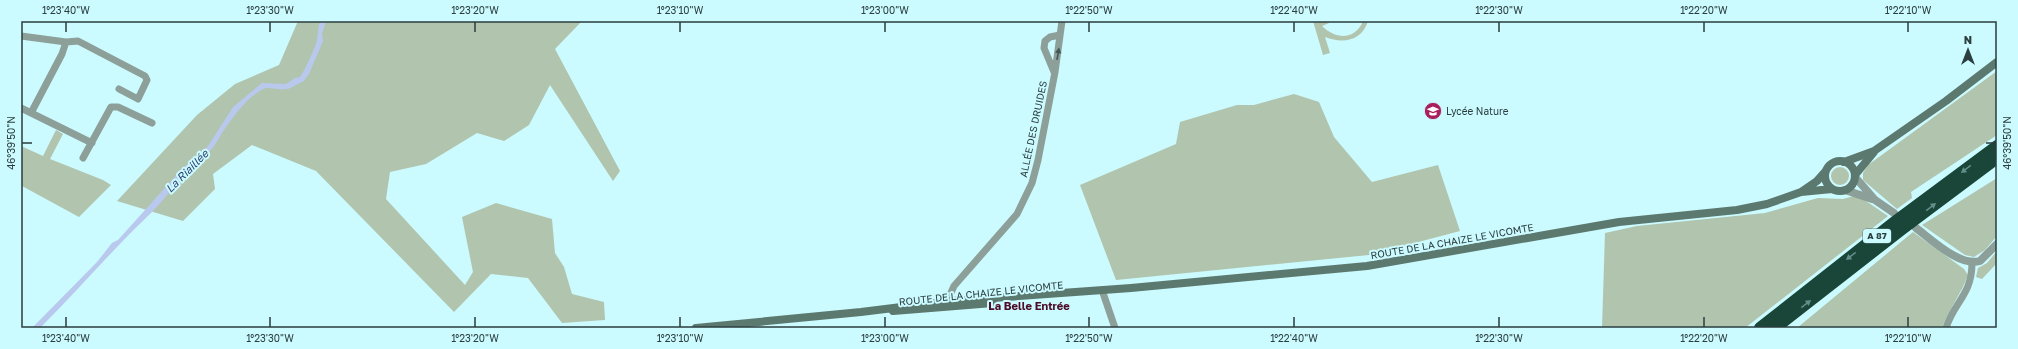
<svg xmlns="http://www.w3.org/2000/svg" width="2018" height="349" font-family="'Golos Text',sans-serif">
<rect width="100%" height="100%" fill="#cbfaff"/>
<path fill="#b1c4ad" d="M298,21H582L555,49L620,171L613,181L550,85L529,125L504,141L477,133L426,164L390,172L386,199L465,285L473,272L462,217L496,203L552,219L555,253L564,267L572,294L604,302L605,320L562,323L528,278L491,274L454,312L316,171L252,145L213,174L215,189L183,221L117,201L197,115L235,84L279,65Z
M1313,21H1329V23L1322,26C1335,39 1355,41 1363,21H1368C1362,41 1343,44 1325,37L1330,53L1323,55Z
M1997,71V135L1911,192L1912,198L1897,209L1863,180V173L1868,165Z
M1294,94L1319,102L1334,137L1372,182L1438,165L1460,231L1369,255L1116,280L1080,185L1176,144L1180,122L1237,105H1254Z
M56,130L63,134L50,159L103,180L111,185L79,217L22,186L21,187V146L43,156Z
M1831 176a9 9 0 1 1 18 0a9 9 0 1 1-18 0Z
M1997,178V236L1985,250L1974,257L1965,255L1922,225Z
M1854,196L1863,199L1888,216L1745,328H1602L1605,233L1637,226L1765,213L1818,198L1843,199Z
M1913,232L1964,269L1968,275C1961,294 1949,309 1942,328H1797Z
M1997,251V263L1982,279L1976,277L1978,268L1987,263Z"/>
<path fill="#b9c9ee" d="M320,21H326L322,34L323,41L309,74L303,82C297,83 293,88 287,89C280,91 269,86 263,89C245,99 233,117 222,133C218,139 215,146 210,151C202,159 193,165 185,174C173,186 164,201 151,213C113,249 78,290 40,328H32L97,262L112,243L118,240L181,170L208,146L233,107L262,83L286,84L295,78L300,77C304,72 316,46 317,40C318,33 318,28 320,21Z"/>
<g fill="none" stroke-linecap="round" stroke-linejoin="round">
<path stroke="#8c9f98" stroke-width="7" d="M21,36L66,42L62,54L31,113
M66,42L78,41L145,76L147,80L138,99L119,89
M1054,72L1044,48L1045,41L1050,37L1060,35
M21,108L92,143
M83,158L111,107H118L152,123
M1102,290L1115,328
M951,306L950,295L954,286L1017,214L1032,183L1038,160L1055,72L1062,21
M1946,328C1954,302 1972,295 1972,263"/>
<path stroke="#8c9f98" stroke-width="8" d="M1855,177L1875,200L1894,213
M1845,190L1872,199
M1916,228C1932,240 1960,267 1980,261L1997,244"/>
<path stroke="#5c796f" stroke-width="8" d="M1825 176a15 15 0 1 1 30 0a15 15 0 1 1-30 0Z
M1844,162L1874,151L1946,101L1997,62
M1855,175L1874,152
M1801,192L1817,181L1825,172
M893,311L993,303
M696,328L861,312L950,301L1131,288L1367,266L1619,222L1737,210L1767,204L1801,192L1832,189"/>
<path stroke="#194639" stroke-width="12" d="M1760,328L1896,221L1997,146
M1775,328L1902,229L1997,158"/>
</g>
<defs><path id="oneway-solid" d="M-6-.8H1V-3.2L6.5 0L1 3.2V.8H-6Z"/></defs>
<use fill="#435655" href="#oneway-solid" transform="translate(1058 54) rotate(-80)"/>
<g fill="#608e88">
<use href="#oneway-solid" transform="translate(1966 169) rotate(143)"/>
<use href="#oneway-solid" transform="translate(1931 207) rotate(-37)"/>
<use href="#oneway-solid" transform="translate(1851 256) rotate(142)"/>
<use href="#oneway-solid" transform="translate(1806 304) rotate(-38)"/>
</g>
<path fill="none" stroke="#2b3e3f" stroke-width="1.5" d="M66,22V32M270,22V32M475,22V32M680,22V32M885,22V32M1089,22V32M1294,22V32M1499,22V32M1704,22V32M1908,22V32M22,143H32M1986,143H1996M66,317V327M270,317V327M475,317V327M680,317V327M885,317V327M1089,317V327M1294,317V327M1499,317V327M1704,317V327M1908,317V327"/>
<defs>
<symbol id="school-disc" viewBox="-11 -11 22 22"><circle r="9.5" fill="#ab1e5c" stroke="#cbfaff"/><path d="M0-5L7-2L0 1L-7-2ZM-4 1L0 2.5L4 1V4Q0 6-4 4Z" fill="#fff"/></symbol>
</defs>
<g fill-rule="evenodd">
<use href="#school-disc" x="1423" y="101" width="20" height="20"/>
</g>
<g text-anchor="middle" stroke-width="4" stroke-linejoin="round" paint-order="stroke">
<rect fill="#cbfaff" stroke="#5b7679" stroke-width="1" x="1863" y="229" width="28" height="14" rx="3"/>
<g font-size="9" font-weight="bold" fill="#2b3e3f">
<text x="1877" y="239">A 87</text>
</g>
<g font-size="10" fill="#2b3e3f" stroke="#cbfaff" text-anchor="start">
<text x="1446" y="115">Lycée Nature</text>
</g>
<g font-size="10" fill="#2b3e3f" stroke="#cbfaff">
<text transform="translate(1033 129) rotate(-78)" y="4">ALLÉE DES DRUIDES</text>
<text transform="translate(1452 241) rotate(-10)" y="4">ROUTE DE LA CHAIZE LE VICOMTE</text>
<text transform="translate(981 293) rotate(-6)" y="4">ROUTE DE LA CHAIZE LE VICOMTE</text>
</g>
<g font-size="11" font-style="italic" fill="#2f4272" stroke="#cbfaff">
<text transform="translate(187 171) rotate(-45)" y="4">La Riaillée</text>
</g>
<g font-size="11" font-weight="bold" fill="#4e0b27" stroke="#cbfaff">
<text x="1029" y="310">La Belle Entrée</text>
</g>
</g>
<rect width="2018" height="349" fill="none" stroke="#cbfaff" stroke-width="44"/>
<g transform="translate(1968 50)" stroke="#cbfaff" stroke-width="3" paint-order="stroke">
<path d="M0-3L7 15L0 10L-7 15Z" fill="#2b3e3f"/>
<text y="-6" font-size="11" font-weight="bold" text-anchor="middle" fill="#2b3e3f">N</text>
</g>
<rect x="22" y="22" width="1974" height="305" fill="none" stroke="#2b3e3f" stroke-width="1.5"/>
<g font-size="10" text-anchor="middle" fill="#2b3e3f">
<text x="66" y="14">1°23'40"W</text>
<text x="270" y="14">1°23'30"W</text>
<text x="475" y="14">1°23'20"W</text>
<text x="680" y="14">1°23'10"W</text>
<text x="885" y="14">1°23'00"W</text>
<text x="1089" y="14">1°22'50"W</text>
<text x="1294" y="14">1°22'40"W</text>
<text x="1499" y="14">1°22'30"W</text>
<text x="1704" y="14">1°22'20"W</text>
<text x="1908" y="14">1°22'10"W</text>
<text transform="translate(11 143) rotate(-90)" y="4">46°39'50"N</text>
<text transform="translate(2007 143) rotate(-90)" y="4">46°39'50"N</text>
<text x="66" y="342">1°23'40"W</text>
<text x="270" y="342">1°23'30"W</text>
<text x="475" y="342">1°23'20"W</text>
<text x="680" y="342">1°23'10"W</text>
<text x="885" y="342">1°23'00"W</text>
<text x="1089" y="342">1°22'50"W</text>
<text x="1294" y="342">1°22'40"W</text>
<text x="1499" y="342">1°22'30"W</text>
<text x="1704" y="342">1°22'20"W</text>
<text x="1908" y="342">1°22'10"W</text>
</g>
</svg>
